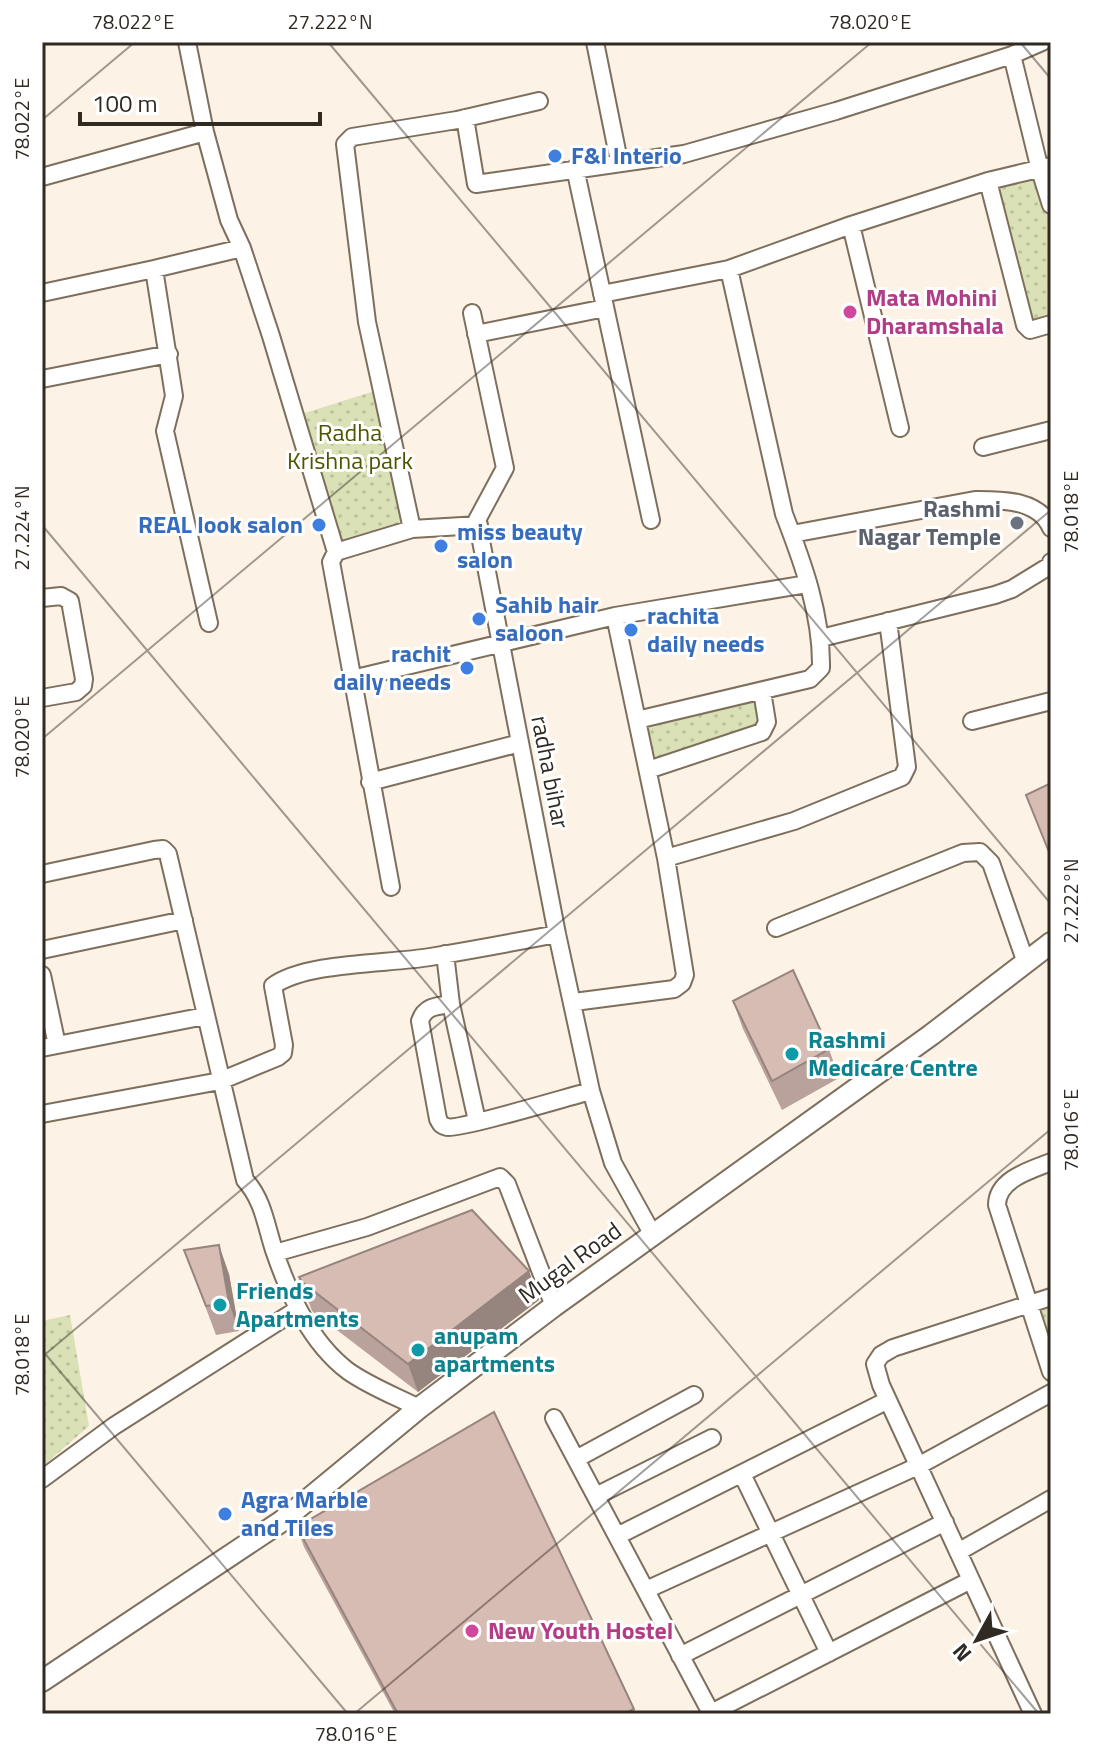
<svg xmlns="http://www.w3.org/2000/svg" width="1093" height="1756" font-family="'Titillium Web',sans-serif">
<defs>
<pattern id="park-dots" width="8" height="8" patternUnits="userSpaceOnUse" patternTransform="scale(2)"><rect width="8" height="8" fill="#dae1b6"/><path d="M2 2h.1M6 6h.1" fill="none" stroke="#bcc19c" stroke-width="1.8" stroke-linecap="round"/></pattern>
</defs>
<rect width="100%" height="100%" fill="#fcf2e6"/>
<path fill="url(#park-dots)" d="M1040,170L1051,209V324L1030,330L988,181Z
M381,389L412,529L336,552L295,416Z
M762,691L767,727L648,770L637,720Z
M1051,1296V1372L1028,1304Z
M70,1315L89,1426L42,1467V1321Z"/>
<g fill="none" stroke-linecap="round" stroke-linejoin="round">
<defs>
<path id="minor" d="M187,42L205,132L229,220L242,248L271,336L336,552
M595,42L619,161
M1012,55L1040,170L1051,205
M465,118L476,184L684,154L836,111L1012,55L1042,42
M575,168L651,520
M42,177L205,132
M988,181L1025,325L1030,330L1051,324
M42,293L154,269
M602,294L729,269L851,225
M472,313L505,468L477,520L557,934L591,1091L613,1163L653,1235
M476,334L605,308
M42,379L169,354
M900,428L851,225L988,181L1051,166
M983,447L1051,430
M412,529L367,322L345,144L352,137L457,120L539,101
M792,534L975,500C1001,500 1039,499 1051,528
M42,598L61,596L70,601L84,679L83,686L76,692L42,698
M209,623L165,431L174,396L154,269L242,248
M821,638L995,595L1012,589L1051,565V562
M352,679L615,616L807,584
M637,720L810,679L821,668C822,615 803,563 784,514L729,269
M972,721L1051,701
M648,770L762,732L767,722L762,691
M370,782L520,743
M666,858L794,821L902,777L907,767L888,621
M42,874L154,850L163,849L168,854L245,1180C264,1201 266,1227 275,1253C290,1296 310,1342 348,1371C369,1386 395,1396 419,1408
M391,887L331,562L336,552L412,529L479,525
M776,928L963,853L980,852L991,863L1026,963
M42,950L184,920
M445,954L451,1004
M42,975L57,1045
M574,1002L674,989L682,983L685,975L666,858L615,616
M42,1048L205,1016
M42,1114L220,1081L278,1057L283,1053L284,1045L273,986C305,962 388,964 430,957C472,950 515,942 557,934
M477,1121L451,1004C437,1006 425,1006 420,1021L438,1119C441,1124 440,1125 447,1127C458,1130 571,1096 591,1091
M1051,1162C1031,1170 997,1179 997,1205L1051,1372
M275,1253L367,1227L500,1177L507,1184L554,1306
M554,1418L711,1713
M576,1459L694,1395
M742,1474L829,1653
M42,1479L114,1426L298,1309
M596,1496L712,1438
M617,1536L888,1400
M958,1552L1051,1499
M646,1590L918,1466L1051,1393
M680,1656L945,1522
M709,1714L971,1580
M1033,1714L881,1385L875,1364L881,1355L893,1348L1051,1297"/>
<path id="tertiary" d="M42,1681L282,1521L419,1408L554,1306L931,1035L1051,943"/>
</defs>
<use href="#minor" stroke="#7e6f5d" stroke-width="20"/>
<use href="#tertiary" stroke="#7e6f5d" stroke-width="24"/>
<use href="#minor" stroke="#fff" stroke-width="16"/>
<use href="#tertiary" stroke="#fff" stroke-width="20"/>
</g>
<path fill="#b9a29b" d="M733,1001L829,1049L839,1078L782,1110L743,1029Z
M184,1250L229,1274L239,1331L216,1335Z
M529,1271L539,1300L418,1392L312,1311L299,1277Z
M297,1527L634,1709L636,1714H395L304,1547Z"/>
<path fill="#96847e" d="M219,1245L229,1274L239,1331L229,1303Z
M529,1271L539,1300L418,1392L408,1364Z"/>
<path fill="#d7bcb4" stroke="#96847e" stroke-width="2" d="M1051,783V857L1026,795Z
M793,970L829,1049L772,1081L733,1001Z
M472,1210L529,1271L408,1364L302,1282L299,1277Z
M219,1245L229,1303L206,1306L184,1250Z
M494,1412L634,1709L623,1714H398L297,1527Z"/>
<path fill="none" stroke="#312a23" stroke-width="2" stroke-opacity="0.45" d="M328,42L1051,904M1020,42L1051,79M42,120L135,42M42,525L1039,1714M42,739L872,42M42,1350L348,1714M42,1357L1051,510M354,1714L1051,1129"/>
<g fill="#3f7fe0" stroke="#fff" stroke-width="3">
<circle cx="555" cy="156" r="8"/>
<circle cx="319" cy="525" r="8"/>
<circle cx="441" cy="546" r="8"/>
<circle cx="479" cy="619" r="8"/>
<circle cx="631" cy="630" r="8"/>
<circle cx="467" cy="668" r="8"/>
<circle cx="225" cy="1514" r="8"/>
</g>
<g fill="#d1479c" stroke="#fff" stroke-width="3">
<circle cx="850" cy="312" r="8"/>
<circle cx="472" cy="1631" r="8"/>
</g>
<circle fill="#6b7280" stroke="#fff" stroke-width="3" cx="1017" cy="523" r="8"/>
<g fill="#0f9aa8" stroke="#fff" stroke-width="3">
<circle cx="792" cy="1054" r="8"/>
<circle cx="220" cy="1305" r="8"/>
<circle cx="418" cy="1350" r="8"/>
</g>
<g text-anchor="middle" stroke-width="6" stroke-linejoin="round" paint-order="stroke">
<g font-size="24" font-weight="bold" fill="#366cbe" stroke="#fff" text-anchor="start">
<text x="571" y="164">F&amp;I Interio</text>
<text x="303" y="533" text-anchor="end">REAL look salon</text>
<text x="457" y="540">miss beauty<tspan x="457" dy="28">salon</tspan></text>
<text x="495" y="613">Sahib hair<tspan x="495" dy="28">saloon</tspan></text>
<text x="647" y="624">rachita<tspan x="647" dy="28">daily needs</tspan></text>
<text x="451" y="662" text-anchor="end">rachit<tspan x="451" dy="28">daily needs</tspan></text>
<text x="241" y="1508">Agra Marble<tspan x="241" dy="28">and Tiles</tspan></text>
</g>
<g font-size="24" font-weight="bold" fill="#b23c85" stroke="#fff" text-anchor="start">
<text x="866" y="306">Mata Mohini<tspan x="866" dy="28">Dharamshala</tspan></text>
<text x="488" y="1639">New Youth Hostel</text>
</g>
<g font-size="24" fill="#4e5603" stroke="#fff">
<text x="350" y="441">Radha<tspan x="350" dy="28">Krishna park</tspan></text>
</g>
<g font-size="24" font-weight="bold" fill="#5b616d" stroke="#fff" text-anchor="end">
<text x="1001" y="517">Rashmi<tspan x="1001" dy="28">Nagar Temple</tspan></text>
</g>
<g font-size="24" fill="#312a23" stroke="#fff">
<text transform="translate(550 772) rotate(79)" y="8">radha bihar</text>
<text transform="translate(570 1263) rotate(-36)" y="8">Mugal Road</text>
</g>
<g font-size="24" font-weight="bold" fill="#0d838f" stroke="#fff" text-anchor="start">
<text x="808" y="1048">Rashmi<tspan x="808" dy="28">Medicare Centre</tspan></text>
<text x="236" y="1299">Friends<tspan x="236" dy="28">Apartments</tspan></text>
<text x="434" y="1344">anupam<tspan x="434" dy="28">apartments</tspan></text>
</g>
</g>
<rect width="1093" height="1756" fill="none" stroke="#ffffff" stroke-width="88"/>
<g transform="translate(977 1640) rotate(230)" stroke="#ffffff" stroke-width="6" paint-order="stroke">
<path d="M0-6L14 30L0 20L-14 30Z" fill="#312a23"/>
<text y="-12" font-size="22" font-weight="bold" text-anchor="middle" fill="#312a23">N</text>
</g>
<path d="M80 112v12h240v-12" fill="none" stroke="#312a23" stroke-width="4"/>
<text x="92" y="112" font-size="24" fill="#312a23" stroke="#ffffff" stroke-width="6" paint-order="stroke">100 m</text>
<rect x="44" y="44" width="1005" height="1668" fill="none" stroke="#312a23" stroke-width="3"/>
<g font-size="20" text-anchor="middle" fill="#312a23">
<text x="133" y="29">78.022°E</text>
<text x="330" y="29">27.222°N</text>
<text x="870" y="29">78.020°E</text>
<text transform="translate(22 119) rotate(-90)" y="7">78.022°E</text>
<text transform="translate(1071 512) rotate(-90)" y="7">78.018°E</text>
<text transform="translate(22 528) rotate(-90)" y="7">27.224°N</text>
<text transform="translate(22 737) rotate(-90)" y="7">78.020°E</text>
<text transform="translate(1071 901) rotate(-90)" y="7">27.222°N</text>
<text transform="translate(1071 1130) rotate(-90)" y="7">78.016°E</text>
<text transform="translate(22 1355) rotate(-90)" y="7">78.018°E</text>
<text x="356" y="1741">78.016°E</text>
</g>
</svg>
